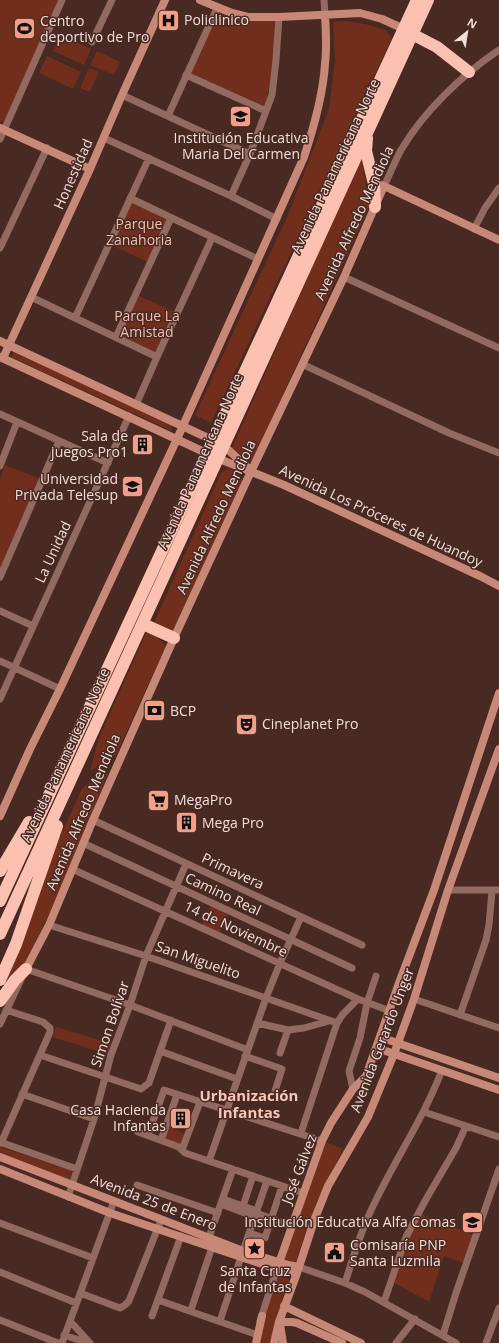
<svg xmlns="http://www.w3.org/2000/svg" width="499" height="1343" font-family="'Open Sans',sans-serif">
<rect width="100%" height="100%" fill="#482a22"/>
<path fill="#722e1d" d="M0,0H60L8,123L0,121Z
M218,12L276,20C274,50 272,79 265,108L190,73Z
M347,21L370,25L386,30L392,38L211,423L195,415L287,217L329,109L335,60L333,22Z
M60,35L91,49L84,65L53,51Z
M97,51L120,62L114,75L90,65Z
M47,56L81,72L73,89L39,73Z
M89,68L99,72L90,92L80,88Z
M361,157L370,205L252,462L232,448Z
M131,201L168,219L148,262L111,245Z
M137,295L175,312L156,354L119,336Z
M14,351L173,425L170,430L11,357Z
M5,465L41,479L0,570V479Z
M228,469C236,470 239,473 242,481L172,633L154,623L221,473Z
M147,631L156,636L166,646L116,755L90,771L99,738Z
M108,773L64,881L29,957L23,967L0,996L20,948L49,862L82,788Z
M211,905L229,913L219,934L201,926Z
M56,1027L113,1044L110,1055L53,1037Z
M168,1127L185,1134L181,1147L163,1140Z
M325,1142L343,1149L316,1203L295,1263L288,1265L284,1259Z
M0,1147L72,1171L69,1182L0,1155Z
M420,1214L473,1235L463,1263L444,1256L429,1302L393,1282L408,1238Z
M284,1276L289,1280V1285L269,1343H254L276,1280L280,1277Z"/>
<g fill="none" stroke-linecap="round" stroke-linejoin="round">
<path stroke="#926a60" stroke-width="7" d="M324,0L325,15
M92,42L112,0
M186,75L266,111
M122,95L250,154
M168,116L217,8
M104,138L231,196L277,219
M0,139L62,0
M384,186C390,174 395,161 401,150C424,111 462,75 499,50
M231,196L250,154L272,95L276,60L279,17
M130,198L258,259
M474,229L485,208L499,188
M0,248L47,148
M344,277L499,348
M31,297L157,357
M75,318L149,158
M116,337L171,218
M302,364L449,433L499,453
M136,405L157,357L212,238
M0,414L108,463
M0,466L17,422
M0,577L59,441
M0,611L33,626
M0,661L60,689
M0,699L129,416
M93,820L362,945
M83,843L352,968
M72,869L358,999L390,1011
M448,890H499
M49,925L146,956L337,1023
M414,999L499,1028
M460,1015L486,940L489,925L492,891
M257,1023L288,1030L304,1028L329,1021
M0,1024L26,969L130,1005L248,1050
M160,1051L237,1079
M280,1053L288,1030
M40,1055L141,1089L149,1083L171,1020
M245,1056L282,1069L275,1091
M353,1089L349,1071L360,1038L367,1003L376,976
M22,1094L94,1119
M424,1112L499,1137
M138,1132L179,1147L185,1153L303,1193
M301,1133L337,1023L343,1014L358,999
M148,1135L164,1090L322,1141
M161,1140L177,1095
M0,1142L77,1169
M1,1143L50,1032V1028L43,1022L6,1010
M182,1150L200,1102
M209,1161L266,998L280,963L301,917
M137,1185L218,1213
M68,1197L94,1119L111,1055L130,1005L146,956L186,864
M223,1199L257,1211
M221,1204L255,1217
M243,1206L253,1176
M256,1213L291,1226
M0,1223L93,1258
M249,1233L265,1238L282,1186
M207,1243L233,1169
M243,1251L267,1181
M299,1267L345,1283L365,1292L456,1343
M0,1272L76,1303
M345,1283C354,1254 363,1225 377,1198C398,1155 425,1115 442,1070
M80,1293L120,1308L125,1305L129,1301L161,1220
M158,1300L255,1334
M384,1302L406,1237L425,1201L456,1148L466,1126
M191,1310L212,1247
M152,1316L181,1236
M0,1320L58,1343
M70,1321L90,1343
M220,1321L241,1257
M260,1321L278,1265
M64,1335L88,1343
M443,1335L456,1293L499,1169
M62,1343L114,1201
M396,1343L415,1319
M486,1343L499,1308"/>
<path stroke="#c78877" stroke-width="8" d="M200,0L232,13L248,17H279L360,13L382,19L404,29
M0,128L90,169
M380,185L384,186L499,240
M0,341L223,445L248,468
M0,357L217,458L284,485L480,576L499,586
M3,358L90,169L122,95L165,0
M0,816L30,749L60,689L177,439L304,157C314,127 323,96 325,64C327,48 326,31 325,15
M26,969L49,925L93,820L174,638L247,480L344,277L384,186
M380,1037L499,1078
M377,1048L499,1090
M0,1157L243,1251L288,1265L299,1267
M0,1169L110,1213L277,1269L297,1273
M279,1263L322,1141L331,1123L353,1089L366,1076L399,983L434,890L499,693
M284,1306L361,1343
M279,1322H292L297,1323L342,1343
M280,1324L283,1343
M256,1343L262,1316
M274,1343L279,1322L297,1273L315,1218L328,1186L368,1117L394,1054L414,999L448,890L499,749"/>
<path stroke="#fcc0b0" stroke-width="12" d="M412,34L437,47L469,72
M367,138L366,151L374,184L375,207
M143,624L174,638
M0,871L29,822
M0,901L417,0
M0,934L428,0
M0,980L16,944L57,826
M0,1001L15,980L26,969"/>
</g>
<defs>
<symbol id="hospital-square" viewBox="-11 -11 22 22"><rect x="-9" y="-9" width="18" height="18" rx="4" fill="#f49e88" stroke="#482a22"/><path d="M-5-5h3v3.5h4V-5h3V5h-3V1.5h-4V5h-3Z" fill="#111"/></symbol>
<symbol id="stadium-square" viewBox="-11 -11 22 22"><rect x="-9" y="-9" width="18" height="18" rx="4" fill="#f49e88" stroke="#482a22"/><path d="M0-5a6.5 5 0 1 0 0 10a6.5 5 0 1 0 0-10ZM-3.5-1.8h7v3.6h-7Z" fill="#111"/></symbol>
<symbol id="school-square" viewBox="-11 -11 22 22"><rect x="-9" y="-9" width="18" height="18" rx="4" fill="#f49e88" stroke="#482a22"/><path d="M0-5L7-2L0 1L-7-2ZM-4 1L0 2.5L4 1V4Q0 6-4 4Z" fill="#111"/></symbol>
<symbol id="building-square" viewBox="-11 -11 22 22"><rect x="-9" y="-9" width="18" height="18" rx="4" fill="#f49e88" stroke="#482a22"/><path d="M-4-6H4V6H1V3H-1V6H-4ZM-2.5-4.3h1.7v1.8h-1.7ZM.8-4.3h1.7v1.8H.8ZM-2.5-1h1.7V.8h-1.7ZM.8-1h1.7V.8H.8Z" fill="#111"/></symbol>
<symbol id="bank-square" viewBox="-11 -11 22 22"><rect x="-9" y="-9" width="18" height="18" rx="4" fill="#f49e88" stroke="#482a22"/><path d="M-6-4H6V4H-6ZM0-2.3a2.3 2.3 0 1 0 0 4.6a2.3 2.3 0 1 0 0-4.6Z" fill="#111"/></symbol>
<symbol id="theatre-square" viewBox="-11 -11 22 22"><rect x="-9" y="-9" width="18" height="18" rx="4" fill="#f49e88" stroke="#482a22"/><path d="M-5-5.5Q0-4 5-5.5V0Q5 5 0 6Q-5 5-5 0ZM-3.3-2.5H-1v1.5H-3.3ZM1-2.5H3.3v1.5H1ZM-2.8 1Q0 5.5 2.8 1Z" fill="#111"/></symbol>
<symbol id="supermarket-square" viewBox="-11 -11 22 22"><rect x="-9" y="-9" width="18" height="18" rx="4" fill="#f49e88" stroke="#482a22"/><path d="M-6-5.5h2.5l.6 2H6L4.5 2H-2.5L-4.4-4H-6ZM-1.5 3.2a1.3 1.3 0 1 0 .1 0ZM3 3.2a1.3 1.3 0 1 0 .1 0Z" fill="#111"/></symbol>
<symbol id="sight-square" viewBox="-11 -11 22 22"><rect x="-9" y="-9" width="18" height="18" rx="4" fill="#f49e88" stroke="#482a22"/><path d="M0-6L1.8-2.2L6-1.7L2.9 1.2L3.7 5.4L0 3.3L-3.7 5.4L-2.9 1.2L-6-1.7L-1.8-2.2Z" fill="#111"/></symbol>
<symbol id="civic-square" viewBox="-11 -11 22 22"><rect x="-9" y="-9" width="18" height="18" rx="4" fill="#f49e88" stroke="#482a22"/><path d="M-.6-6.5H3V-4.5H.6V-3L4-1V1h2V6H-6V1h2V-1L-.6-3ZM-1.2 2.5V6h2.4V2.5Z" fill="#111"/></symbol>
</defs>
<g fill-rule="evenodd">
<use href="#hospital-square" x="156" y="8" width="25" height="25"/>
<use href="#stadium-square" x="12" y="16" width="25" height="25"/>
<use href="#school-square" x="228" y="104" width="25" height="25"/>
<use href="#building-square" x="130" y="432" width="25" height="25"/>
<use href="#school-square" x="120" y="474" width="25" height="25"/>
<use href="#bank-square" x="142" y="698" width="25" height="25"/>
<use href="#theatre-square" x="234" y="712" width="25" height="25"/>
<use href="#supermarket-square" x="146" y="788" width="25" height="25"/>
<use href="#building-square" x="174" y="810" width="25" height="25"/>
<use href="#building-square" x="168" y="1106" width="25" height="25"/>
<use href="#school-square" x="460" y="1210" width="25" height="25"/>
<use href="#sight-square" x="242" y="1236" width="25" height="25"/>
<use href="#civic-square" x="322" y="1240" width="25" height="25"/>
</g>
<g text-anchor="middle" stroke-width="3" stroke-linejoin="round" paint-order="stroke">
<g font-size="14" fill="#f2ded9" stroke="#482a22" text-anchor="start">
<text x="184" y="25">Policlinico</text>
<text x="40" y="26">Centro<tspan x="40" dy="16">deportivo de Pro</tspan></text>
<text x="241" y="143" text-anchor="middle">Institución Educativa<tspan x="241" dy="16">Maria Del Carmen</tspan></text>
<text x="128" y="441" text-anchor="end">Sala de<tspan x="128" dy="16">juegos Pro1</tspan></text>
<text x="118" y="484" text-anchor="end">Universidad<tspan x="118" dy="16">Privada Telesup</tspan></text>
<text x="170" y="716">BCP</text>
<text x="262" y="729">Cineplanet Pro</text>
<text x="174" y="805">MegaPro</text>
<text x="202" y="828">Mega Pro</text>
<text x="166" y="1115" text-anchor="end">Casa Hacienda<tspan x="166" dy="16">Infantas</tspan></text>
<text x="456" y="1227" text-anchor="end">Institución Educativa Alfa Comas</text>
<text x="350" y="1250">Comisaría PNP<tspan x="350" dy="16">Santa Luzmila</tspan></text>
<text x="255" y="1276" text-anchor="middle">Santa Cruz<tspan x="255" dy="16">de Infantas</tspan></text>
</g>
<g font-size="14" fill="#f2ded9" stroke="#482a22">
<text transform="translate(335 166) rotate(-65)" y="5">Avenida Panamericana Norte</text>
<text transform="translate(73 174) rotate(-66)" y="5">Honestidad</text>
<text transform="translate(354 223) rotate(-65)" y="5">Avenida Alfredo Mendiola</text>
<text transform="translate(200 461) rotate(-66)" y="5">Avenida Panamericana Norte</text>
<text transform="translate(381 516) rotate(25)" y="5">Avenida Los Próceres de Huandoy</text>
<text transform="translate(216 517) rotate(-65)" y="5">Avenida Alfredo Mendiola</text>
<text transform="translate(53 552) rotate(-65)" y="5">La Unidad</text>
<text transform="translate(65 755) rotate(-65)" y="5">Avenida Panamericana Norte</text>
<text transform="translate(83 812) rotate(-67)" y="5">Avenida Alfredo Mendiola</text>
<text transform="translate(233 871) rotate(25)" y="5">Primavera</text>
<text transform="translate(223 894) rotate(25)" y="5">Camino Real</text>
<text transform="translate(236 929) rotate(25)" y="5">14 de Noviembre</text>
<text transform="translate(198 960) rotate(19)" y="5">San Miguelito</text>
<text transform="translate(110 1024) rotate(-71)" y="5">Simon Bolívar</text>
<text transform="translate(382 1040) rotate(-69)" y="5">Avenida Gerardo Unger</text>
<text transform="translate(299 1169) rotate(-69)" y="5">José Gálvez</text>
<text transform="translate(154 1202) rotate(21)" y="5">Avenida 25 de Enero</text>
</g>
<g font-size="14" fill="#f0bfb2" stroke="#482a22">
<text x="139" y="229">Parque<tspan x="139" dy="16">Zanahoria</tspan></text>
<text x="147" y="321">Parque La<tspan x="147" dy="16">Amistad</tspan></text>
</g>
<g font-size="15" font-weight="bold" fill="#f8c6b9" stroke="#482a22">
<text x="249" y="1101">Urbanización<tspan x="249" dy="17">Infantas</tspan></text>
</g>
</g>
<g transform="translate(467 32) rotate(30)" stroke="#482a22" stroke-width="3" paint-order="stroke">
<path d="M0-3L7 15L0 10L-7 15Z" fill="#f2ded9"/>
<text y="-6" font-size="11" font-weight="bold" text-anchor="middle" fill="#f2ded9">N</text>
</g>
</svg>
